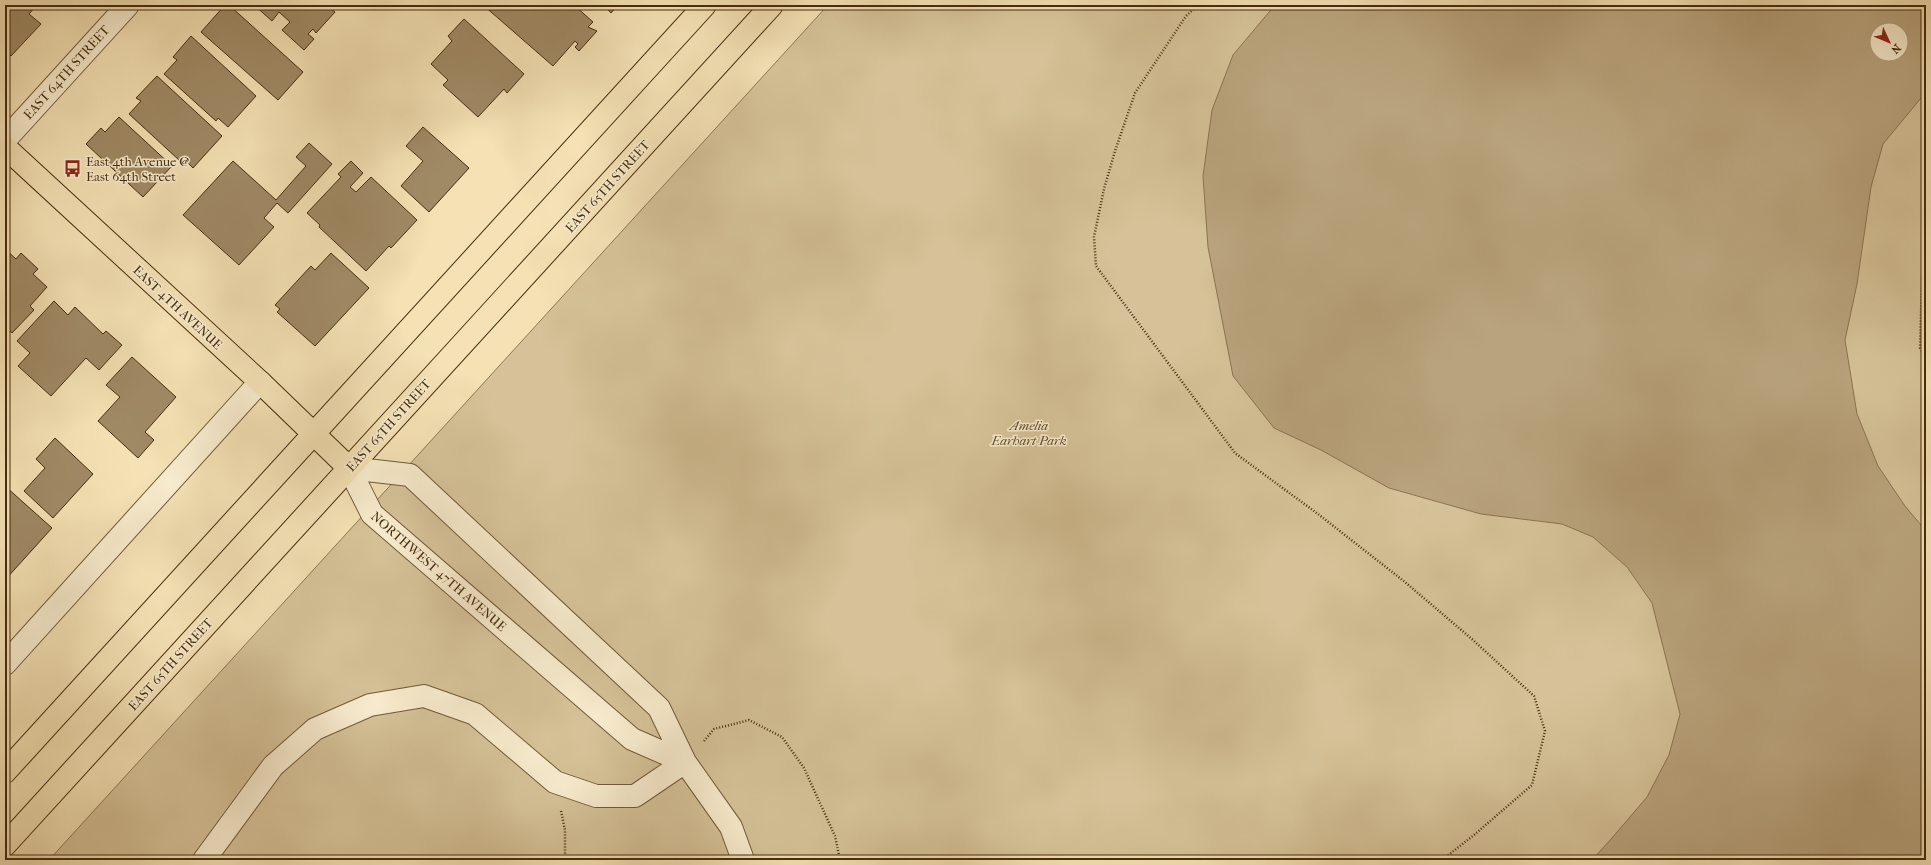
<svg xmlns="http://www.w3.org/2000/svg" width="1931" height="865" font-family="'IM FELL French Canon',serif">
<rect width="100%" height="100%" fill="#f4e1b4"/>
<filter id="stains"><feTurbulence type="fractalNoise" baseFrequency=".005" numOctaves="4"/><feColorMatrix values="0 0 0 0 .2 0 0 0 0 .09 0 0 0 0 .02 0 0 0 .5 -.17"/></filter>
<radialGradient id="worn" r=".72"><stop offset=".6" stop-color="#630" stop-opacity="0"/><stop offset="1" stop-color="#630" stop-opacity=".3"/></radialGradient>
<path fill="#d6c298" stroke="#8e7754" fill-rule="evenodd" d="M828,5H1926V860H49ZM1877,30H1901V54H1877Z"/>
<path fill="#b9a37c" stroke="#8b7350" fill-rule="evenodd" d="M1275,5H1926V92L1883,144L1871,187L1857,284L1845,340L1857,414L1878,466L1905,506L1926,531V860H1592L1612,838L1647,797L1669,755L1680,714L1652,603L1627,567L1593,537L1562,524L1481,514L1389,488L1321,450L1274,428L1233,376L1208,247L1203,176L1212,110L1233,55ZM1877,30H1901V54H1877Z"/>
<path fill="#a08a65" stroke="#462c0f" d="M5,5H37L29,14L41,24L11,56L5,50Z
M225,5H229L303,72L278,100L201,32Z
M254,5H327L335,12L316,33L313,29L308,34L314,39L304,50L282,30L290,22L279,12L272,21Z
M370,5H380L376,10Z
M483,5H574L593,22L588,27L597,31L579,51L575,47L578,44L575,41L553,66Z
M603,5H618L611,13Z
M464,19L524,74L507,93L504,89L478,117L443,85L448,80L431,64L452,41L448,36Z
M191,36L256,96L228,127L218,118L216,121L164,74L177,60L173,57Z
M157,76L222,136L193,168L182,157L179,160L129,114L141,101L136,98Z
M119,117L172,166L143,197L86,144L101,128L105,132Z
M423,127L469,168L429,212L401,186L423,161L406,146Z
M309,143L332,164L288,213L277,203L264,218L274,227L239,265L183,215L233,161L276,200L306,166L296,157Z
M351,161L363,173L350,187L356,192L371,177L417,220L391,248L389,246L366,271L319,227L320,225L307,213L341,177L338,174Z
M5,249L16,259L21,253L38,269L33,274L47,287L30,306L34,310L12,333L7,328L5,329Z
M331,253L369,288L315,346L277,312L280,309L275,305L311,266L315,270Z
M54,301L68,315L75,307L103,334L106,331L122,345L99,370L86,358L51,396L18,366L30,353L17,341Z
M132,357L176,397L145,432L154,440L138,458L98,421L120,397L106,385Z
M55,438L93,474L53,518L24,491L45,468L36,459Z
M5,486L52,528L5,580Z"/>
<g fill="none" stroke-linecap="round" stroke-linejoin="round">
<defs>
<path id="minor" d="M5,140L128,5
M349,468L410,475L659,708L685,762L731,827L743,860
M349,468L372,514L632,739L685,762
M5,664L260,382
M204,860L273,766L315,729L370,705L424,696L475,714L555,782L596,796H635L685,762"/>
<path id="major" d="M5,147L260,382L349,468
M5,772L705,5
M5,845L772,5"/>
</defs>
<use href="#minor" stroke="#725938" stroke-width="24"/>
<use href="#major" stroke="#462c0f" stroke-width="24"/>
<path stroke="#462c0f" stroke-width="2.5" stroke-dasharray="1 2" stroke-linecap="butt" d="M1198,5L1186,16L1135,93L1115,151L1104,189L1094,237L1096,266L1235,453L1318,514L1405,582L1473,640L1534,696L1545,731L1532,785L1474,835L1442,860
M1926,240L1923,249L1920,348L1926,357
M704,741L714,729L749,720L782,737L804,768L835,836L840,860
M561,811L565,830V860"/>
<use href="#minor" stroke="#f8ecce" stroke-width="22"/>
<use href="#major" stroke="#f4e1b4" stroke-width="22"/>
</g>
<defs>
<symbol id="bus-bare" viewBox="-9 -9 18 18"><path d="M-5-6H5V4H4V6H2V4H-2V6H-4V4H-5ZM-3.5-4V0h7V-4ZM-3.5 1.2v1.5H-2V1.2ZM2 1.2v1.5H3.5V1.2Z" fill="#8f2418" stroke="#f8ecce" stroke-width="2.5" paint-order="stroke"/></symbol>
</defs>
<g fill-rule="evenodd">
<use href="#bus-bare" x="60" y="156" width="25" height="25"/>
</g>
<g text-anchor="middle" stroke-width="3" stroke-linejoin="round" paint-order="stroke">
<g font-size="13" fill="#462c0f" stroke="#f8ecce">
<text transform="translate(66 72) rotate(-48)" y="5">EAST 64TH STREET</text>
<text transform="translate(607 186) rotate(-48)" y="5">EAST 65TH STREET</text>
<text transform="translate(178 307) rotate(43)" y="5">EAST 4TH AVENUE</text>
<text transform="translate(388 425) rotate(-48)" y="5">EAST 65TH STREET</text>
<text transform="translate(439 571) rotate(41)" y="5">NORTHWEST 47TH AVENUE</text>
<text transform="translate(170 664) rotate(-48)" y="5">EAST 65TH STREET</text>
</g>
<g font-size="13" fill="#462c0f" stroke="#f8ecce" text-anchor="start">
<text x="86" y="166">East 4th Avenue @<tspan x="86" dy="15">East 64th Street</tspan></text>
</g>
<g font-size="13" font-style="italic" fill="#634a2a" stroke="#f8ecce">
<text x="1029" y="430">Amelia<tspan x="1029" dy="15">Earhart Park</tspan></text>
</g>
</g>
<rect width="1931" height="865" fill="none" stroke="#f4e1b4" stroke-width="20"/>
<rect x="6" y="6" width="1919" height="853" fill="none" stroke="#462c0f" stroke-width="2"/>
<rect x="10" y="10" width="1911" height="845" fill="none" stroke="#462c0f"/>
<g transform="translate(1889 42) rotate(134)"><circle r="19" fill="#f8ecce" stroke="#b19f82"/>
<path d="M0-3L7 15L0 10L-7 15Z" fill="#8f2418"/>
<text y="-6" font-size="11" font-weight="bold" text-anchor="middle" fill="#462c0f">N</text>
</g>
<rect width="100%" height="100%" filter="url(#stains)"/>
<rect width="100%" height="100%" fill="url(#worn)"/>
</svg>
